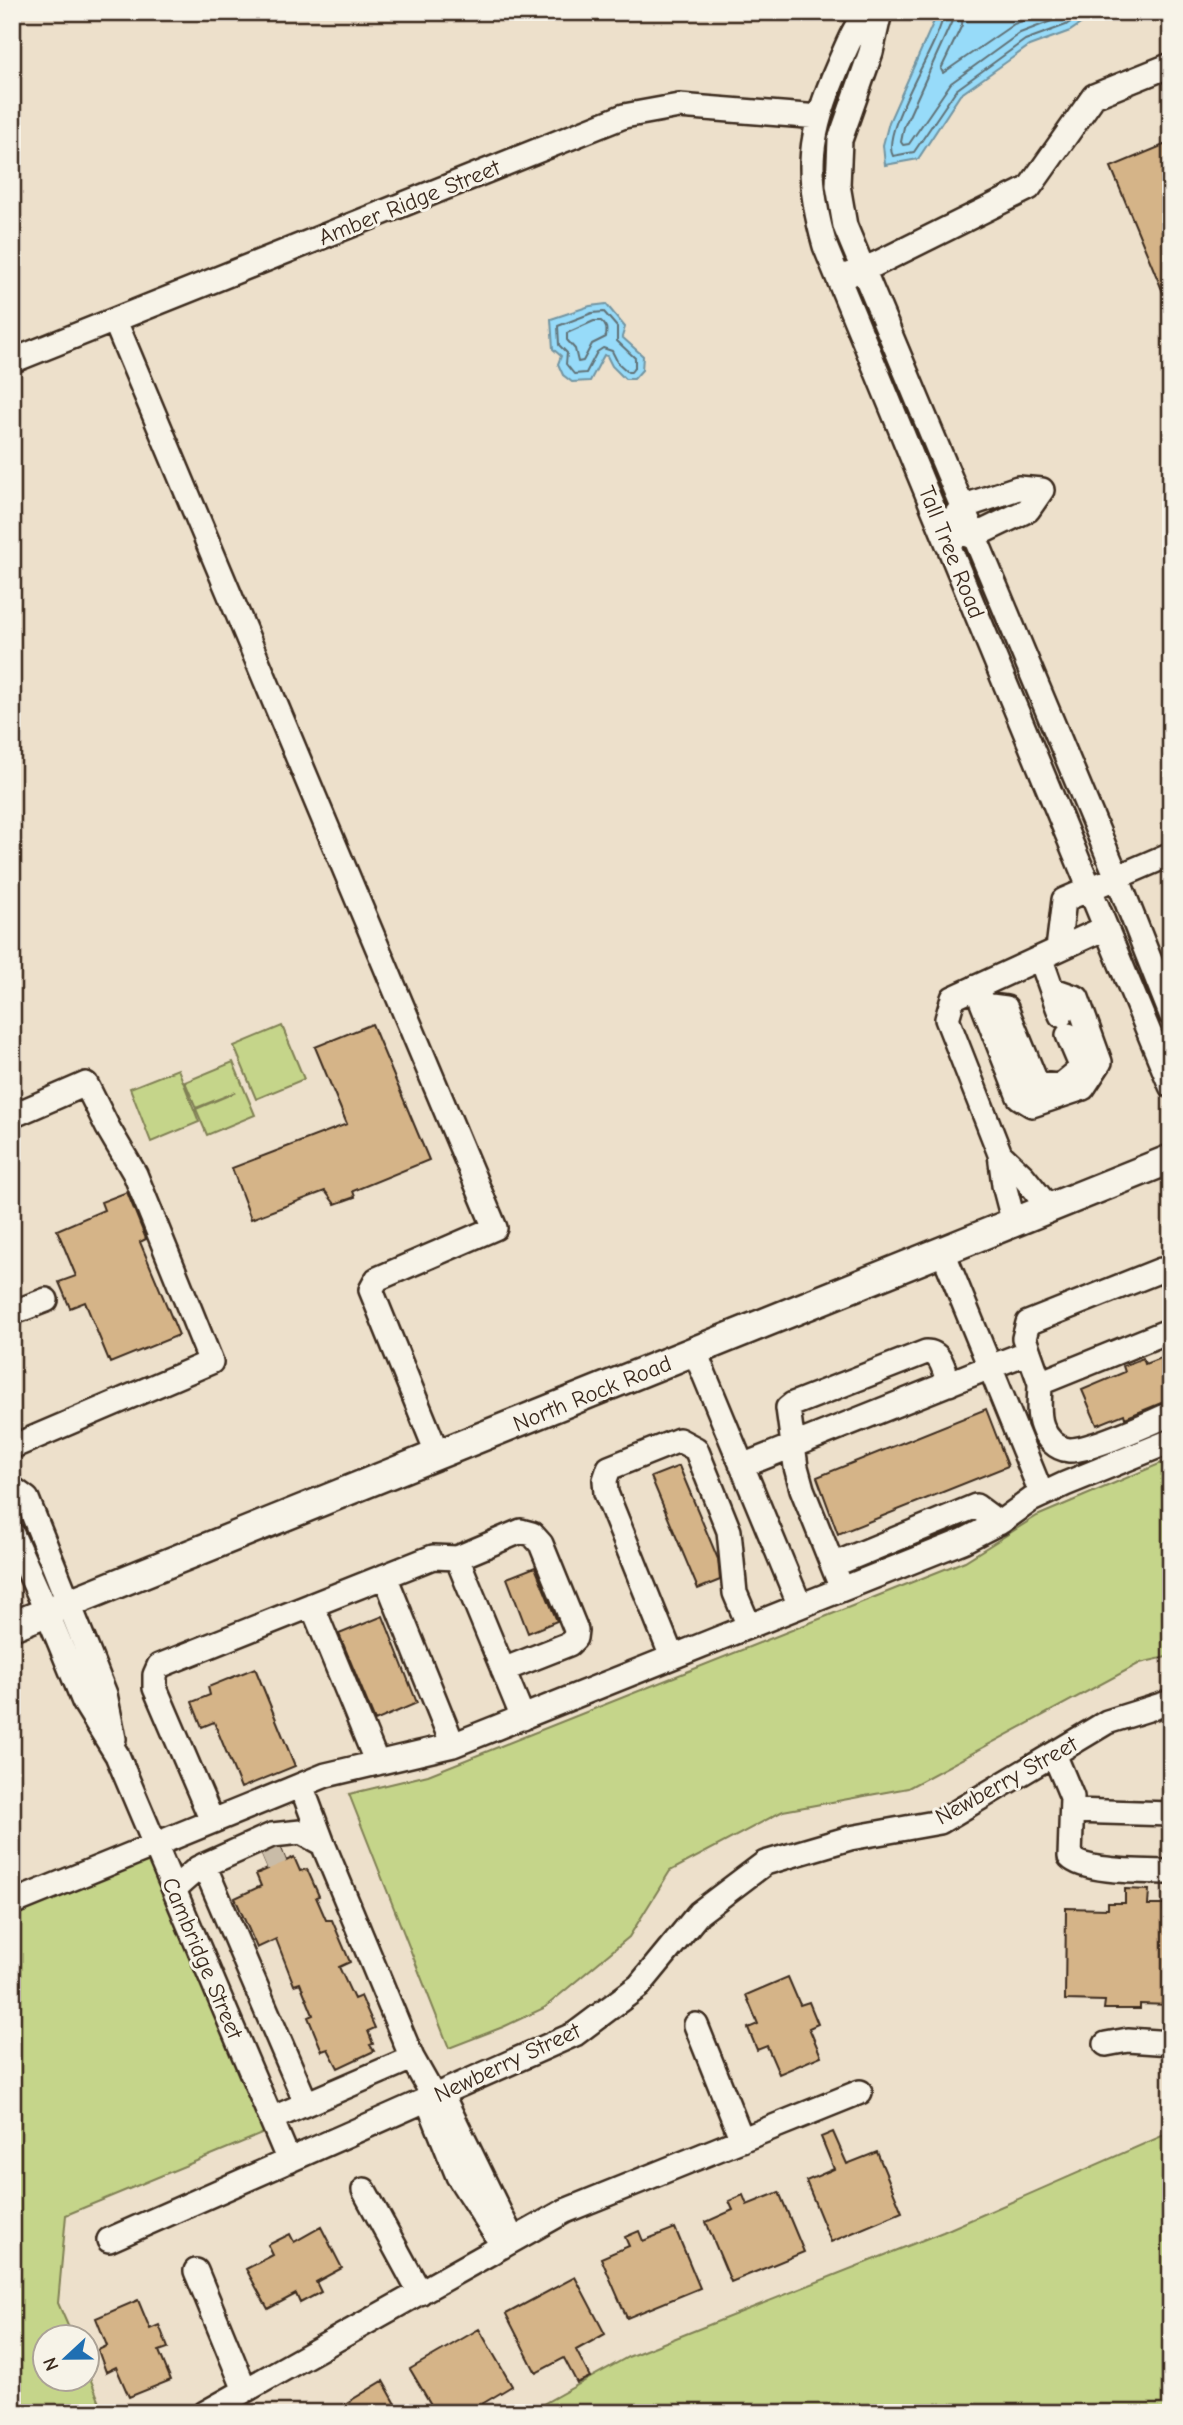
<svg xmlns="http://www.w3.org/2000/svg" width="1183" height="2425" font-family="'Comic Neue',sans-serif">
<rect width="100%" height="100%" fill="#ede0cb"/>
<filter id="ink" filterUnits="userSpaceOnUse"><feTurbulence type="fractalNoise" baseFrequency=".0143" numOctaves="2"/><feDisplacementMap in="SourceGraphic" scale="14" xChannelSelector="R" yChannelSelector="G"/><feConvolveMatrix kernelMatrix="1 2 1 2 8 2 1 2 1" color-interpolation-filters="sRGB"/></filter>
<g filter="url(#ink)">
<path fill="#c5d58a" stroke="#808054" stroke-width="2" d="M282,1026L304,1079L256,1099L234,1046Z
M233,1062L255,1115L207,1135L196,1109L236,1092L196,1108L185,1082Z
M178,1069L199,1122L151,1142L130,1088Z
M1171,1459V1656L1140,1663L908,1788L783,1811L670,1871L629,1937L544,2008L503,2027L449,2048L349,1794L428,1775L965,1561L1037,1516Z
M153,1853L269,2131L66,2215L58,2303L73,2337L46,2338V2380H88V2373L104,2413H12V1912Z
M1171,2132V2413H527L628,2357L943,2232Z"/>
<path fill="#97dbf9" stroke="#7294a1" stroke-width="2" d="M938,12H1098L1070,31L1029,46L960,95L918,159L885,165L883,145L889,122Z
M606,304L625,327L622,337L643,356L642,370L634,379H625L612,366L607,356L604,355L590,381L572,382L563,375L558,364L561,356L553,349L551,319L590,306Z"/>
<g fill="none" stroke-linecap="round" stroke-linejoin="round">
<path stroke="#607176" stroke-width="2" d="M944,12C941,43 879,131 893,156L914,152L956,90L1025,40L1066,25L1085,12
M953,12L952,21L904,127L901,142L903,145L909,144L951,83L1020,33L1062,17L1069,12
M963,12L962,25L941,69L943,73L1014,24L1045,12
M604,312L617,327V341L635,358V367L631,372H628L618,363L612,351L603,348L597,352L586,373L574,374L566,364L567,353L559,345L558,326L592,313Z
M594,321H601C607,326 607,329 606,337L592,344L583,361L578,362L575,349L567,340V333Z"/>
</g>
<path fill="#d5b488" stroke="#3b2a1e" stroke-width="2" d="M1171,142V309H1170L1111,167Z
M372,1024L429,1160L353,1191L355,1197L335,1204L325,1191L251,1219L232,1168L347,1124L315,1047Z
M127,1192L146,1239L140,1242L179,1335L110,1363L85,1302L70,1308L59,1282L76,1276L57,1230L104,1210L101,1202Z
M1171,1354V1399L1125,1418L1124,1414L1097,1425L1082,1390L1125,1372L1123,1366L1143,1358L1145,1364Z
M986,1409L1008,1466L838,1534L817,1477Z
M679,1466L718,1559L720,1580L698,1589L651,1477Z
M535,1567L557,1621L528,1633L507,1578Z
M383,1616L417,1703L375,1721L339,1634Z
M255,1668L295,1766L241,1788L214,1722L202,1727L192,1702L210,1695L208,1687Z
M281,1848L286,1861L294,1857L300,1871L307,1869L319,1896L316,1897L326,1920H332L350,1962L339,1967L354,1999L361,1996L375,2028L368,2031L373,2044L370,2045L374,2051L338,2068L328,2049L322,2051L308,2017L313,2015L300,1983L294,1985L276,1939L257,1948L235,1898L261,1886L256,1874L268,1869L262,1855Z
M1125,1889L1149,1890L1148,1905H1164V1912L1171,1913V2005L1140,2004V2009H1104L1105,2001L1065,2000L1066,1908L1108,1909V1903H1125Z
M788,1977L800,2005L809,2002L818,2024L809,2028L821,2056L779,2074L767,2046L757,2050L748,2028L758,2024L746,1995Z
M833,2132L847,2164L877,2152L902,2212L831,2242L806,2181L834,2169L821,2137Z
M779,2192L804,2252L731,2282L706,2222L733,2210L729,2201L743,2195L747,2205Z
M321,2227L342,2268L316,2282L321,2292L300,2303L296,2294L268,2309L246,2269L273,2255L268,2245L290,2234L294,2242Z
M675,2228L700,2288L627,2318L601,2258L629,2246L625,2237L639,2231L643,2241Z
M575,2277L605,2334L576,2350L590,2377L577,2383L564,2358L536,2373L506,2314Z
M138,2300L150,2329L159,2325L168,2348L159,2351L171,2380L129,2397L116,2367L106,2372L98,2350L107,2346L96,2318Z
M479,2329L512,2386L482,2404L487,2413H436L410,2369Z
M383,2381L401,2413H330Z"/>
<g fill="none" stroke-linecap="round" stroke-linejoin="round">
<path stroke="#c9bca8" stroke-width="23" stroke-dasharray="23 11" stroke-linecap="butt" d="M263,1859L282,1851"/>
<defs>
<path id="minor" d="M866,12C854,28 847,46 839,64C808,134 804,173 825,246L1171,1086
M880,12L871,52L840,140L838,185L845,226L1117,877L1171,1014
M848,275L876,264L1029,188L1094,96L1171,65
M115,321L495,1228L377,1279L371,1290L438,1455
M12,361L624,116L679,106L819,117
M1018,488L1042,490L1028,510L974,536L944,531L962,507Z
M1058,949L1064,900L1171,854
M1040,958C1048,977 1053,996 1061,1015
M976,987L1019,1097L1032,1105L1083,1088L1100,1062L1077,998L1054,990
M983,1005L1006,1008L1037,1084L1060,1086L1082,1068L1068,1035
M12,1116L86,1084L108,1128L135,1174L211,1362L12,1447
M1000,1154L1023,1176L1049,1208
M1014,1223L1004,1185L1000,1154L947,1019L953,998L1105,928
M1171,1273L1161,1270L1028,1323L1024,1338L1040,1383L1171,1330
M12,1313L46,1300
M695,1352L800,1606L963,1541L1002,1521L1031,1500L1065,1484L1171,1441
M1029,1352L990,1367L1042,1495
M1040,1383C1040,1397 1037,1413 1042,1426C1046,1438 1056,1449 1069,1450C1090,1451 1149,1423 1171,1414
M742,1466L990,1367L943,1252
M12,1488L27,1499L105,1694L114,1739
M12,1534L47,1612L84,1702L117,1755L289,2161
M457,1558L521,1531L532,1534L541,1544L576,1630L575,1638L569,1644L503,1670
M833,1565L976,1506L999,1523
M385,1576L453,1745
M842,1589L802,1489L796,1467L788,1408L793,1404L926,1352C942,1352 944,1371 949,1384
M312,1605L377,1763
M672,1657L606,1493L605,1480L609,1468L679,1440L696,1449L729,1531L735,1593L749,1626
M1054,1754L1072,1797L1070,1857C1085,1873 1147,1871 1171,1872
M301,1785L323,1844
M1072,1811L1171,1814
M212,1821L155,1688V1675L159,1666L433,1557L457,1558L523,1718
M204,1865L306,2103
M174,1889L198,1868L272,1835L301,1832L323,1844L412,2058L434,2097
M12,1903L326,1775L453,1745L800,1606
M696,2025L742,2140
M1106,2044L1128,2040L1171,2043
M441,2093L510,2234
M427,2099L458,2176L503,2246
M271,2119L412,2058
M364,2190L420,2293
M109,2240L575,2034L639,1986L699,1913L765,1863L850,1838L940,1822L1107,1722L1171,1702
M196,2271L245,2390
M205,2413L565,2211L860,2092"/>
<path id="major" d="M12,1626L1171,1159"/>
</defs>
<use href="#minor" stroke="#3b2a1e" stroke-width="28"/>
<use href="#major" stroke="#3b2a1e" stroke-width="33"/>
<use href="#minor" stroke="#f7f3e8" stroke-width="23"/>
<use href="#major" stroke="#f7f3e8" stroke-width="28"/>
</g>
</g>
<g text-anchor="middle" stroke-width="6" stroke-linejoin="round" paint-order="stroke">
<g font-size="23" fill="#3b2a1e" stroke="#f7f3e8">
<text transform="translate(409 202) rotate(-22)" y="8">Amber Ridge Street</text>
<text transform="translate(952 552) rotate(68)" y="8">Tall Tree Road</text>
<text transform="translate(592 1393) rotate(-22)" y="8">North Rock Road</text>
<text transform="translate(1006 1780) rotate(-29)" y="8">Newberry Street</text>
<text transform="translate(203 1958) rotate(67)" y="8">Cambridge Street</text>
<text transform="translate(507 2062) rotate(-25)" y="8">Newberry Street</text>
</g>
</g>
<rect width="1183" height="2425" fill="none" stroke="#f7f3e8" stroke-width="42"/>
<rect x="21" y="21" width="1141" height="2383" fill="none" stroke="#3b2a1e" stroke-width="2.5" filter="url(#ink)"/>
<g transform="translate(66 2358) rotate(248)"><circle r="33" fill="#f7f3e8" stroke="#aca397" stroke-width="2"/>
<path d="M0-5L12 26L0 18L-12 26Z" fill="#1f6fb2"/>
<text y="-10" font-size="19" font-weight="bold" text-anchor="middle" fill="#3b2a1e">N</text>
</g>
</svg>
